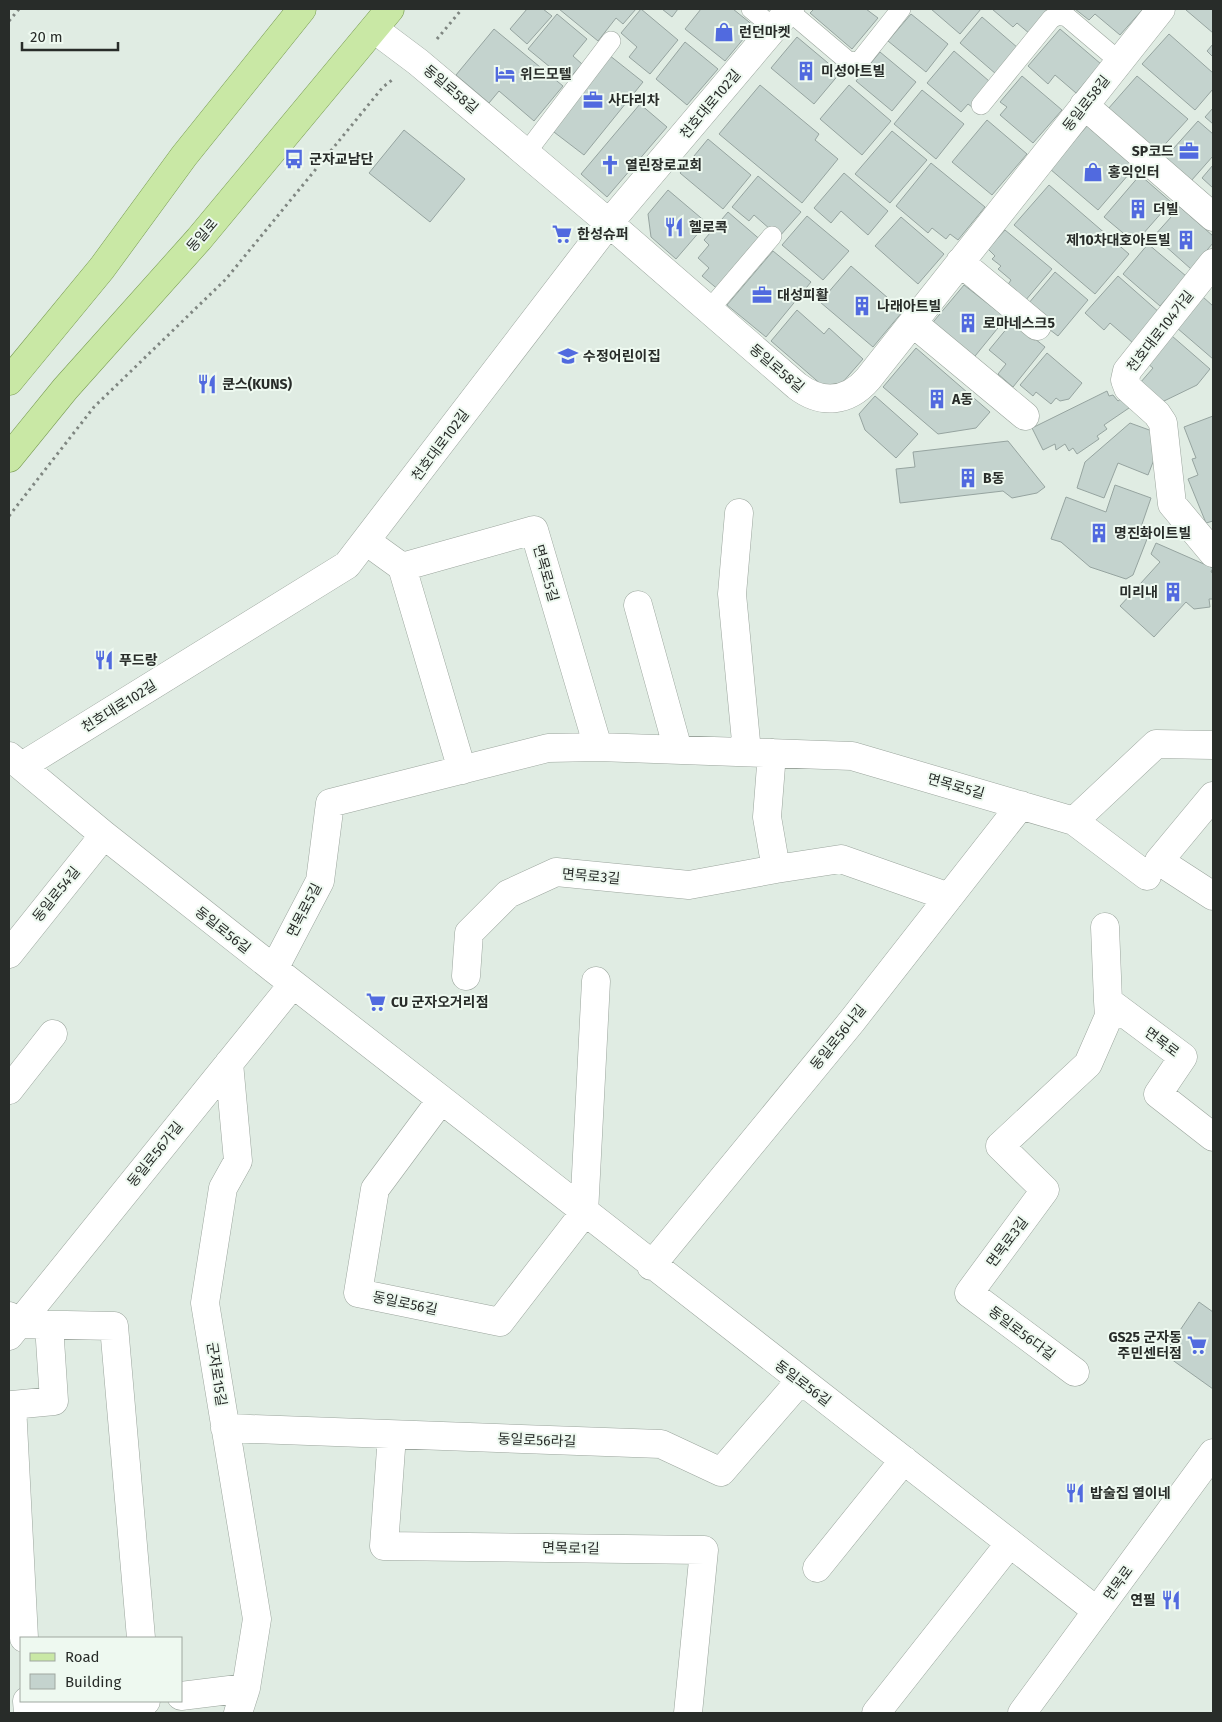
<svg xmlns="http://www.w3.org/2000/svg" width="1222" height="1722" font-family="'Fira Sans','Noto Sans KR',sans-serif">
<rect width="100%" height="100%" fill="#e0ece3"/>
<path fill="#c4d3ce" stroke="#96a4a0" d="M527,9H543L552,16L527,44L510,29Z
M559,9H636L623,24L616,18L598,41Z
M641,9L678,40L650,74L629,57L637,47L621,33Z
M662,9H678L672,17Z
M701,9H733L754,26L725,61L685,29Z
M814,9H866L878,18L852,49L810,13Z
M931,9H981L960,34Z
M992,9H1052L1030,34L1017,23L1013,27Z
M1075,9H1143L1120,35L1095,14L1089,20Z
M1187,9H1213V33L1186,10Z
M557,14L587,39L573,56L582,64L567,81L528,49Z
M911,14L948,44L926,72L888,41Z
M982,17L1018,48L996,74L960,43Z
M494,29L563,86L534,121L499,91L489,103L456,75Z
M1060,29L1101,64L1076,93L1055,75L1048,84L1028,66Z
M1169,34L1213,73V89L1195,110L1142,64Z
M797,37L840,73L814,104L771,68Z
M685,42L718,69L687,105L656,79Z
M1213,44V57L1207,51Z
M954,51L989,81L983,94L972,107L968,104L961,112L927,83Z
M880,52L916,82L892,111L856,81Z
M609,55L643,82L584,155L550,129Z
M1022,76L1062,110L1033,143L1000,115L1007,107L1000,102Z
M1137,76L1188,119L1158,152L1108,109Z
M760,85L819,134L815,140L838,159L802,203L719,134Z
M849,85L891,121L862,155L820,119Z
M922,90L964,124L936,159L894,124Z
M640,104L667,127L607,197L581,174Z
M1213,108V124L1205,117Z
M987,120L1027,154L992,195L952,162Z
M1198,121L1213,134V156L1191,181L1165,158Z
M1087,126L1135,167L1098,210L1050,169Z
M404,130L465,179L430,222L369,173Z
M892,131L927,160L890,203L855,174Z
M708,139L751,175L723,209L680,173Z
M931,163L985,207L958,240L950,234L946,239L932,228L928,233L896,206Z
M1213,165V188L1202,178Z
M844,173L888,211L868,235L841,211L831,223L814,208Z
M1140,175L1171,202L1135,243L1104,217Z
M758,176L801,212L779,237L754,215L749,221L732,207Z
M1049,185L1129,254L1095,294L1014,225Z
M668,190L707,223L676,259L651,237L648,214Z
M1180,207L1213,236V243L1191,269L1154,236Z
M728,212L763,242L720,291L702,276L709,268L698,258L709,245L704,240Z
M807,216L849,251L823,280L782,245Z
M901,217L944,254L918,284L875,246Z
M1005,230L1052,269L1025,301L1007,286L1011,280L998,269L1001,266L992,259L995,256L988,249Z
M1148,244L1186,276L1160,306L1123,274Z
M773,251L811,282L766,337L727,305Z
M851,266L903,311L873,347L820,302Z
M1055,272L1088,300L1058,336L1041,323L1028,304Z
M1118,276L1160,313L1133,343L1110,323L1104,330L1085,313Z
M964,285L1006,318L971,361L929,327Z
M1203,297L1213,306V359L1177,328Z
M797,310L824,334L829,328L863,359L842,383L823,386L771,341Z
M1013,321L1045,347L1013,387L998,374L1006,364L989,350Z
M1172,336L1210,369L1197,385L1162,402L1140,383L1153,368L1148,364Z
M916,348L990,412L976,428L938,434L883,387Z
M1047,353L1082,383L1069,399L1060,401L1056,398L1051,404L1036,392L1033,396L1020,385Z
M1107,391L1109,396L1113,395L1118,401L1122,398L1129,408L1104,425L1107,429L1097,436L1099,439L1077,454L1073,448L1069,451L1065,444L1056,450L1055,444L1043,450L1032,428Z
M875,396L918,434L896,458L865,430L859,414Z
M1213,416V521L1206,523L1188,479L1198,475L1192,459L1196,458L1184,427Z
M1130,423L1152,431L1155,457L1148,475L1118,463L1104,498L1077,488L1085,462Z
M1008,441L1045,487L1037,493L1012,498L1003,491L900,503L896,469L915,467L913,452Z
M1115,485L1151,498L1141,527L1147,539L1133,575L1126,579L1090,567L1061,542L1051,539L1066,497L1106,512Z
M1156,543L1213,568L1211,572L1213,573V599H1209L1210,607L1194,609L1186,602L1154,637L1120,606L1160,562L1151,554Z
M1199,1302L1213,1312V1389L1164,1354Z"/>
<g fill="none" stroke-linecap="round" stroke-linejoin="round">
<defs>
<path id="lane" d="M751,9L774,28
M789,11L848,61L859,62L901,9
M981,105L1051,19L1058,15L1067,17L1119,61
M526,153L611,41
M709,310L772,236"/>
<path id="street" d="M374,29L418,62L609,223L797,386C822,405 848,402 868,379L1161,9
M1084,105L1213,217
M960,262L1037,326
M1213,263L1127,371L1125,380L1128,388L1157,414L1163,423L1172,504L1213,553
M913,323L1025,416
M739,513L732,594L747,752
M366,541L402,567L462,770
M402,567L534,530L598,747
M638,605L678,750
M9,756L104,835L274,969L1097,1611
M22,766L347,565L609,223L790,9
M1213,796L1159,861L1213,896
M1074,821L1156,744L1213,745
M776,869L841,859L949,897
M1105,927L1108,1001L1183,1057L1158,1094L1213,1137
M9,954L104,835
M274,969L320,881L330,803L548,748L598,747L852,756L1074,821L1147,876
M466,976L469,933L508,894L556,872L689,885L776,869L767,817L772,753
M229,1063L238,1161L223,1188L205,1303L257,1619L246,1688L238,1713
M9,1090L53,1034
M441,1100L375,1189L358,1293L500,1322L584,1213L596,981
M651,1266L852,1021L1021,805
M9,1316L18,1324L114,1326L141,1638
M9,1336L293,984
M1075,1372L969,1293L1045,1190L1000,1146L1088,1064L1109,1016L1108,1001
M225,1428L661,1444L721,1472L800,1381
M392,1435L384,1546L704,1550L688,1713
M817,1568L904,1460
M24,1638L12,1405L54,1401L49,1325
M181,1696L246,1688
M27,1701L28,1713
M46,1713L146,1701
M876,1713L1010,1543"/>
<path id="secondary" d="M1022,1713L1213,1453"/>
<path id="primary" d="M9,381L102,268L184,156L302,9
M9,458L65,389L199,239L390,9"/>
</defs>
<use href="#lane" stroke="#9ba59d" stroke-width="20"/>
<use href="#street" stroke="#9ba59d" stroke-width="29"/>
<use href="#secondary" stroke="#9ba59d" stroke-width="29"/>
<use href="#primary" stroke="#799c53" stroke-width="29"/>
<path stroke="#7f8681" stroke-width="3" stroke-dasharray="2.5 4" stroke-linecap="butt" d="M9,21L19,9
M437,39L462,9
M9,516L94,407L226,279L383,87L392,80"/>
<use href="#lane" stroke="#fff" stroke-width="19"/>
<use href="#street" stroke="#fff" stroke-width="28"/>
<use href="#secondary" stroke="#fff" stroke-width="28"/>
<use href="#primary" stroke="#c9e8a5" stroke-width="28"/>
</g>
<defs>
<symbol id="shop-bare" viewBox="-9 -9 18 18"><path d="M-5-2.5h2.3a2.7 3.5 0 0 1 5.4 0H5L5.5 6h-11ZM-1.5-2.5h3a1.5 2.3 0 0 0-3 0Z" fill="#516adf" stroke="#eef9f0" stroke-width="2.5" paint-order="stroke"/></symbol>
<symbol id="building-bare" viewBox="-9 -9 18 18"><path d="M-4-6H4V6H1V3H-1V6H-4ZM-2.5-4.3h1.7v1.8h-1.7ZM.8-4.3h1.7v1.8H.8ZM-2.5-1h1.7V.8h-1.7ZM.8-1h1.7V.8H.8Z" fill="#516adf" stroke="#eef9f0" stroke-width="2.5" paint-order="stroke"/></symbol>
<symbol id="hotel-bare" viewBox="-9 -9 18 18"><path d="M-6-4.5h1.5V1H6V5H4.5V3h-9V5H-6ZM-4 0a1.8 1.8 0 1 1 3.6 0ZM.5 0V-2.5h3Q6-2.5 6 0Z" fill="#516adf" stroke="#eef9f0" stroke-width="2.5" paint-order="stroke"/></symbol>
<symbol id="office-bare" viewBox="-9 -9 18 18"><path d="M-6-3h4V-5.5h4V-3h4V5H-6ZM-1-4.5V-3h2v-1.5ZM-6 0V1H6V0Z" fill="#516adf" stroke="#eef9f0" stroke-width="2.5" paint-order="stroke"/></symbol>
<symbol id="bus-bare" viewBox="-9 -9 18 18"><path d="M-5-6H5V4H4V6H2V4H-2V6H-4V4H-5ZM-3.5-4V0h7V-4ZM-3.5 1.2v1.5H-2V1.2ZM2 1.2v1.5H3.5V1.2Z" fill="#516adf" stroke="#eef9f0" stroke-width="2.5" paint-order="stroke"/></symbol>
<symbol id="church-bare" viewBox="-9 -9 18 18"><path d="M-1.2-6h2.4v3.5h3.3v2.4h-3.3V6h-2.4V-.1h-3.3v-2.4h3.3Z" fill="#516adf" stroke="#eef9f0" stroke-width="2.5" paint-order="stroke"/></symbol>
<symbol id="restaurant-bare" viewBox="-9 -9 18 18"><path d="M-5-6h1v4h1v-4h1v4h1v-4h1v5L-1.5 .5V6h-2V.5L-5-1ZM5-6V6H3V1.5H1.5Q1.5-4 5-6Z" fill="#516adf" stroke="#eef9f0" stroke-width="2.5" paint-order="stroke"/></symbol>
<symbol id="supermarket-bare" viewBox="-9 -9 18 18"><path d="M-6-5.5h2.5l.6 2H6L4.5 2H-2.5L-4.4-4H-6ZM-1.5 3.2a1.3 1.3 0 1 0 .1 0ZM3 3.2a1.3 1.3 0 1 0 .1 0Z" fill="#516adf" stroke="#eef9f0" stroke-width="2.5" paint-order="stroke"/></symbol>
<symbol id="school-bare" viewBox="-9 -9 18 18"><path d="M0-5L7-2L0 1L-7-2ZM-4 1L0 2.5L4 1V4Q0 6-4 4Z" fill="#516adf" stroke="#eef9f0" stroke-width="2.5" paint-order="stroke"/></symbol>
</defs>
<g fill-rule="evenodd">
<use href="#shop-bare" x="710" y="18" width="28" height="28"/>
<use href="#building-bare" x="792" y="57" width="28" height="28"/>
<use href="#hotel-bare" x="491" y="60" width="28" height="28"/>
<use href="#office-bare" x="579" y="86" width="28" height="28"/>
<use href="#office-bare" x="1175" y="137" width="28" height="28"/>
<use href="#bus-bare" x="280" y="145" width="28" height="28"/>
<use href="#church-bare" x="596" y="151" width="28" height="28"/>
<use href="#shop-bare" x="1079" y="158" width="28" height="28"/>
<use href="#building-bare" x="1124" y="195" width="28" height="28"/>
<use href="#restaurant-bare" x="660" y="213" width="28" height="28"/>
<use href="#supermarket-bare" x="548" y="220" width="28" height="28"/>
<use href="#building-bare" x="1172" y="226" width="28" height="28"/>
<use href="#office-bare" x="748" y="281" width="28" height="28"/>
<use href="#building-bare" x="848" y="292" width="28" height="28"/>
<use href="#building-bare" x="954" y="309" width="28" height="28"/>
<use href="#school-bare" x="554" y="342" width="28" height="28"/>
<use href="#restaurant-bare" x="193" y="370" width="28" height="28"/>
<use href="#building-bare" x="923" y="385" width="28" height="28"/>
<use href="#building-bare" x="954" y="464" width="28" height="28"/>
<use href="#building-bare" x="1085" y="519" width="28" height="28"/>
<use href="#building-bare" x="1159" y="578" width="28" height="28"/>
<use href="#restaurant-bare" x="90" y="646" width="28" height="28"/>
<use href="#supermarket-bare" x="362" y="988" width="28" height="28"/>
<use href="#supermarket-bare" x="1183" y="1331" width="28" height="28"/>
<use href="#restaurant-bare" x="1061" y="1479" width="28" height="28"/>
<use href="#restaurant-bare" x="1157" y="1586" width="28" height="28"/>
</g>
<g text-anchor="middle" stroke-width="4" stroke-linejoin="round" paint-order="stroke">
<g font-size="14" font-weight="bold" fill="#282c29" stroke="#eef9f0" text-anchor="start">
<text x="739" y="37">런던마켓</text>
<text x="821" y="76">미성아트빌</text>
<text x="520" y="79">위드모텔</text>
<text x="608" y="105">사다리차</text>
<text x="1174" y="156" text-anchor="end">SP코드</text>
<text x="309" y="164">군자교남단</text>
<text x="625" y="170">열린장로교회</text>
<text x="1108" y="177">홍익인터</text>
<text x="1153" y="214">더빌</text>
<text x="689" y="232">헬로콕</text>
<text x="577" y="239">한성슈퍼</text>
<text x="1171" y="245" text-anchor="end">제10차대호아트빌</text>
<text x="777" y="300">대성피활</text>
<text x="877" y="311">나래아트빌</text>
<text x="983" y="328">로마네스크5</text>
<text x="583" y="361">수정어린이집</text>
<text x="222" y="389">쿤스(KUNS)</text>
<text x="952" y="404">A동</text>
<text x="983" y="483">B동</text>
<text x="1114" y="538">명진화이트빌</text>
<text x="1158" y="597" text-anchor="end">미리내</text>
<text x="119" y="665">푸드랑</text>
<text x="391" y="1007">CU 군자오거리점</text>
<text x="1182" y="1342" text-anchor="end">GS25 군자동<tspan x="1182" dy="16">주민센터점</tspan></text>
<text x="1090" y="1498">밥술집 열이네</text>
<text x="1156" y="1605" text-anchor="end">연필</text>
</g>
<g font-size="14" fill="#282c29" stroke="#eef9f0">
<text transform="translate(451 89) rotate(40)" y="5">동일로58길</text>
<text transform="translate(1086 103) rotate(-52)" y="5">동일로58길</text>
<text transform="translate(710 104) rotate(-50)" y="5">천호대로102길</text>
<text transform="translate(202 235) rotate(-49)" y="5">동일로</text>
<text transform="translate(1160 331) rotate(-52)" y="5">천호대로104가길</text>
<text transform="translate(777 368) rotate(40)" y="5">동일로58길</text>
<text transform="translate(440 445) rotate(-53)" y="5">천호대로102길</text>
<text transform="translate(546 573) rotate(74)" y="5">면목로5길</text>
<text transform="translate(119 706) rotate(-32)" y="5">천호대로102길</text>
<text transform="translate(956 786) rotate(16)" y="5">면목로5길</text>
<text transform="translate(591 876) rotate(5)" y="5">면목로3길</text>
<text transform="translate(56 894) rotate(-51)" y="5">동일로54길</text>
<text transform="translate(304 910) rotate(-63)" y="5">면목로5길</text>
<text transform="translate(223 930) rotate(38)" y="5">동일로56길</text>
<text transform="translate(838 1037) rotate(-51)" y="5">동일로56나길</text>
<text transform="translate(1162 1042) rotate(37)" y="5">면목로</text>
<text transform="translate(155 1154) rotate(-51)" y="5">동일로56가길</text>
<text transform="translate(1007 1242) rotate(-53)" y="5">면목로3길</text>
<text transform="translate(405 1303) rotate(12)" y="5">동일로56길</text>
<text transform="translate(1022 1333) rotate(37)" y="5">동일로56다길</text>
<text transform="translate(217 1374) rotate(81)" y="5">군자로15길</text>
<text transform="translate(803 1383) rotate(37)" y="5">동일로56길</text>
<text transform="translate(537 1440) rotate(2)" y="5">동일로56라길</text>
<text transform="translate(571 1548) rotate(1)" y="5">면목로1길</text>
<text transform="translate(1118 1583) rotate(-54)" y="5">면목로</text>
</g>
</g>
<rect width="1222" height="1722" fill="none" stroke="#282c29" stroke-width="20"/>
<rect x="20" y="1637" width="162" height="65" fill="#eef9f0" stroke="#9fa7a0"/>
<rect x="30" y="1653" width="25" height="8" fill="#c9e8a5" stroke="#9fa7a0"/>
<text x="65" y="1662" font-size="15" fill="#282c29">Road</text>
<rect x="30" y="1674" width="25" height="15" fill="#c4d3ce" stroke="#9fa7a0"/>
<text x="65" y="1687" font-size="15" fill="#282c29">Building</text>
<path d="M22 42v8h96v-8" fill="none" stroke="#282c29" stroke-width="2.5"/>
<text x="30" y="42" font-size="15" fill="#282c29" stroke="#eef9f0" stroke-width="4" paint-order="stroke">20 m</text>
</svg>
